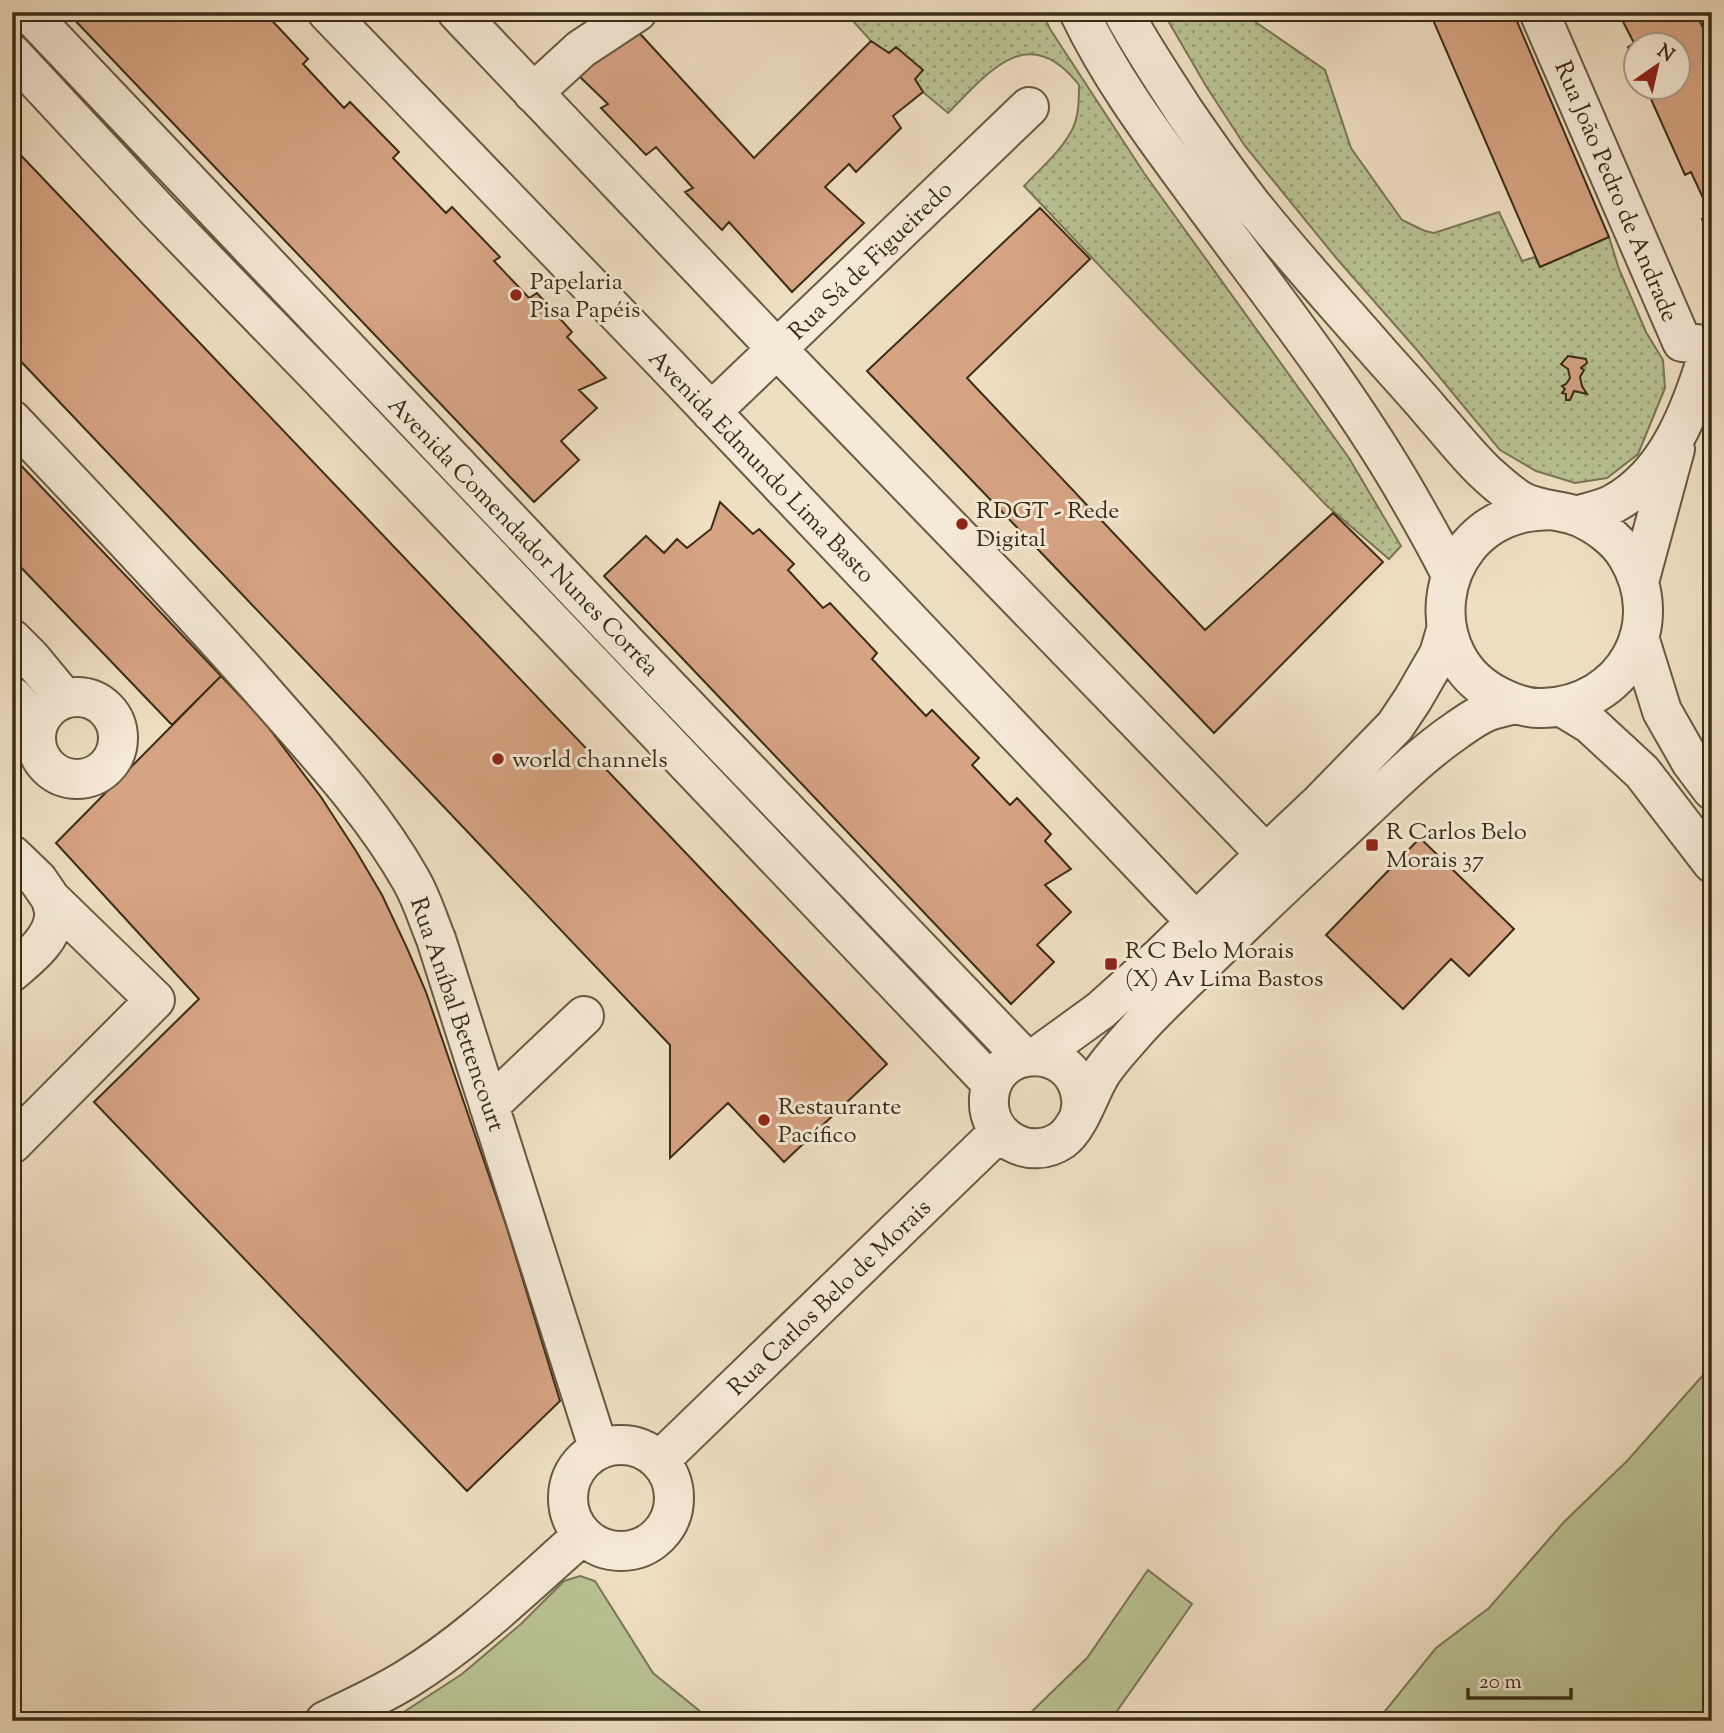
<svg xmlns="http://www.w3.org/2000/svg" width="1724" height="1733" font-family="'Sorts Mill Goudy',serif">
<defs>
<pattern id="park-dots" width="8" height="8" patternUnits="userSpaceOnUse" patternTransform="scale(1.75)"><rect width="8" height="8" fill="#b9c293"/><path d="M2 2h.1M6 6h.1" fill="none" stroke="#989e77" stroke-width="1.8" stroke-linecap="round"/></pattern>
</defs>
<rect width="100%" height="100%" fill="#efdfc2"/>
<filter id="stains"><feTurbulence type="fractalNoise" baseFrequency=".00286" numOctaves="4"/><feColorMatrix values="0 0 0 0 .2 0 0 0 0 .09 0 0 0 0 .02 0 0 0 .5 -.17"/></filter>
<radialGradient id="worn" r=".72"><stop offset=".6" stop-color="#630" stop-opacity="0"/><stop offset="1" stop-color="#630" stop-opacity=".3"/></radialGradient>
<path fill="#b9c293" stroke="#7a7755" stroke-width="2" d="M1712,1365V1721H1377L1436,1648L1489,1608L1564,1522L1628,1460Z
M1148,1570L1192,1604L1110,1721H1022L1087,1658Z
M580,1576L595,1581L653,1673L712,1721H390L462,1674L521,1624L564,1581Z"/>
<path fill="url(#park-dots)" stroke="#7a7755" stroke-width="2" d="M845,12H1042L1050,29L1144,173L1349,458L1401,546L1389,559L1326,505L1024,186C1041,168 1061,151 1072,130C1079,116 1079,100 1079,85C1028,20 989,72 948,113L923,92L915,79L922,70L896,47L889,53L871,41Z
M1163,12H1241L1325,70L1351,148L1402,220L1425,231L1434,233L1499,212L1522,261L1535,257L1540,267L1609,237L1619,269L1646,332L1663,360L1665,388L1638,454L1607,478L1575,483L1536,471L1500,450L1417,350L1337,259L1245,146L1206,86Z"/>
<path fill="#d6a383" stroke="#3b2c17" stroke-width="2" d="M67,12H251L256,18L262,12H264L308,59L303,64L344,108L350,102L399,152L393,158L446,213L452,207L500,257L494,261L529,298L537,293L572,332L567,337L606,378L579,390L597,408L561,441L579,460L534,502Z
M1432,12H1513L1609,237L1540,267L1430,13Z
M1618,12H1701L1702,14L1697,16L1712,45V240L1702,219L1710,213L1691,172L1685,175L1646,88H1678V46H1636V66L1628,47L1634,43Z
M632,25L754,158L871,41L889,53L896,47L923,70L915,79L923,92L893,116L901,128L856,172L849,164L825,187L864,223L792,292L729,222L722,230L685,192L693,188L656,147L646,155L601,108L608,104L578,75Z
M12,146L887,1064L784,1162L728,1103L670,1158V1045L12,352Z
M1040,208L1090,259L967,378L1205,630L1333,513L1383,562L1214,733L867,371Z
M1568,356L1586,359L1587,363L1581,368L1584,370L1580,377L1582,386L1587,394L1574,391L1570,400H1566V394L1562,393L1565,389L1562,386L1566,384L1570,378L1568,369L1561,364Z
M12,456L221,676L172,725L12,558Z
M720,502L753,534L759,529L794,564L788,570L823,608L830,603L877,653L872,659L926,716L932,710L979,758L972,765L1010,805L1017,798L1051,834L1045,841L1071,869L1045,885L1071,912L1037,945L1054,962L1011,1004L604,576L646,536L664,553L677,539L687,548L711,529Z
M221,676L262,719L321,797L356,851L382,895L407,948L426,992L507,1228L560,1401L467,1491L94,1102L199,999L56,843Z
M1420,838L1514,929L1469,976L1451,959L1403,1009L1326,935Z"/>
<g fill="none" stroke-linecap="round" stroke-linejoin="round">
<defs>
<path id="minor" d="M28,12L628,645L1023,1057
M327,12L664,362L1196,922
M457,12L777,349L1290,879
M1079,12C1108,73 1148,128 1188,182C1263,285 1344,385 1408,496C1423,522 1438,548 1451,575
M1123,12C1141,46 1163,78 1184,111C1206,143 1228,175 1252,205C1291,254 1333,300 1374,347C1394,370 1415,392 1434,415C1451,434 1467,455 1486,473C1496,482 1509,494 1521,501C1538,510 1559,510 1577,516C1596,524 1616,538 1627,556C1669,625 1624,705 1543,708C1528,709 1514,704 1500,697C1418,658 1432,537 1519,514C1529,511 1540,511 1551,510
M1539,12L1682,342L1712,346
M12,54L159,212L321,379L992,1084
M533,93L581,49L637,12
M711,412L1029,107
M12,420C96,509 180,597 261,689C314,750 371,809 411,880C422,899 428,920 436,939L599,1450
M1576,516C1588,512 1602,510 1613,504C1671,473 1692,404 1711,346
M1639,582L1675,449
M1639,637L1662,711L1691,762L1712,790
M12,639L30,657L64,698
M12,696L37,724
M36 738a41 41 0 1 1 82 0a41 41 0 1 1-82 0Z
M1562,707L1590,724L1642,772L1712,863
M12,855L38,880L51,899L155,1000L12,1144
M12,972C28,958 52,940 54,917C55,911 52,904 51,899
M1039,1055L1101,1010L1159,958L1247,872L1320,803L1395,726L1413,699L1439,654L1447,627
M489,1106L584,1016
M1080,1113C1081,1108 1082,1103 1081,1098C1075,1042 993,1043 989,1098C986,1138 1030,1162 1062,1140C1080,1127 1090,1090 1102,1072C1112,1057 1125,1044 1136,1031C1150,1015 1166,1000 1181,985C1204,963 1226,941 1249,919C1286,883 1324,848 1361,813C1392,784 1422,754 1457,730C1467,723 1478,715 1489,711C1497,708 1507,706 1515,704
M568 1498a53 53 0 1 1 106 0a53 53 0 1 1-106 0Z
M659,1461L999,1132
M325,1721C353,1708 381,1695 407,1679C472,1639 526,1585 583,1535"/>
</defs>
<use href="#minor" stroke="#685942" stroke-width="42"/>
<use href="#minor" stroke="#f5ead7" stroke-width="38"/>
</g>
<g fill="#8f2418" stroke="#f5ead7" stroke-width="2.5">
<circle cx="516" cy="295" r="7"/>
<circle cx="962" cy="524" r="7"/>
<circle cx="498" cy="759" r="7"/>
<rect x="1365" y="838" width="14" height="14" rx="3.5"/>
<rect x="1104" y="957" width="14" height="14" rx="3.5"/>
<circle cx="764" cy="1120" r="7"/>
</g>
<g text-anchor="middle" stroke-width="6" stroke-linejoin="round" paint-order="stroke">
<g font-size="24" fill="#3b2c17" stroke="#f5ead7">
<text transform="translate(1617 191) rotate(67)" y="8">Rua João Pedro de Andrade</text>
<text transform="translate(870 260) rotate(-44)" y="8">Rua Sá de Figueiredo</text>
<text transform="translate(762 466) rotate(46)" y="8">Avenida Edmundo Lima Basto</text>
<text transform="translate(524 536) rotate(46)" y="8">Avenida Comendador Nunes Corrêa</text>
<text transform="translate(458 1014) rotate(71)" y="8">Rua Aníbal Bettencourt</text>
<text transform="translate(829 1297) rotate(-44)" y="8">Rua Carlos Belo de Morais</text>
</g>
<g font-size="24" fill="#3b2c17" stroke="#f5ead7" text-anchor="start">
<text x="530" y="289">Papelaria<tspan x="530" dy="28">Pisa Papéis</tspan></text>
<text x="976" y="518">RDGT - Rede<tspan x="976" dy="28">Digital</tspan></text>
<text x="512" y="767">world channels</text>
<text x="1386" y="839">R Carlos Belo<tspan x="1386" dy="28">Morais 37</tspan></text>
<text x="1125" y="958">R C Belo Morais<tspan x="1125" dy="28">(X) Av Lima Bastos</tspan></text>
<text x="778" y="1114">Restaurante<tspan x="778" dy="28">Pacífico</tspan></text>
</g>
</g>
<rect width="1724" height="1733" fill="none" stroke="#efdfc2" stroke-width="42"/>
<rect x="14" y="14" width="1696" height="1705" fill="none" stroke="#3b2c17" stroke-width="3.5"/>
<rect x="21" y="21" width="1682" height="1691" fill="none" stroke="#3b2c17" stroke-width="2"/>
<g transform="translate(1657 66) rotate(34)"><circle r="33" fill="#f5ead7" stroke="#ab9e8a" stroke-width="2"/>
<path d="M0-5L12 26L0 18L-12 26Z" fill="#8f2418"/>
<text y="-10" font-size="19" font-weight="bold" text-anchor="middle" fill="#3b2c17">N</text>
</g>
<path d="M1468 1688v10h103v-10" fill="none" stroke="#3b2c17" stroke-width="3.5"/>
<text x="1479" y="1688" font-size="21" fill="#3b2c17" stroke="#f5ead7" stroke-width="5" paint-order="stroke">20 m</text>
<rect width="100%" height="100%" filter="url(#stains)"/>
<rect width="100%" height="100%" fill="url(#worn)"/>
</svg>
